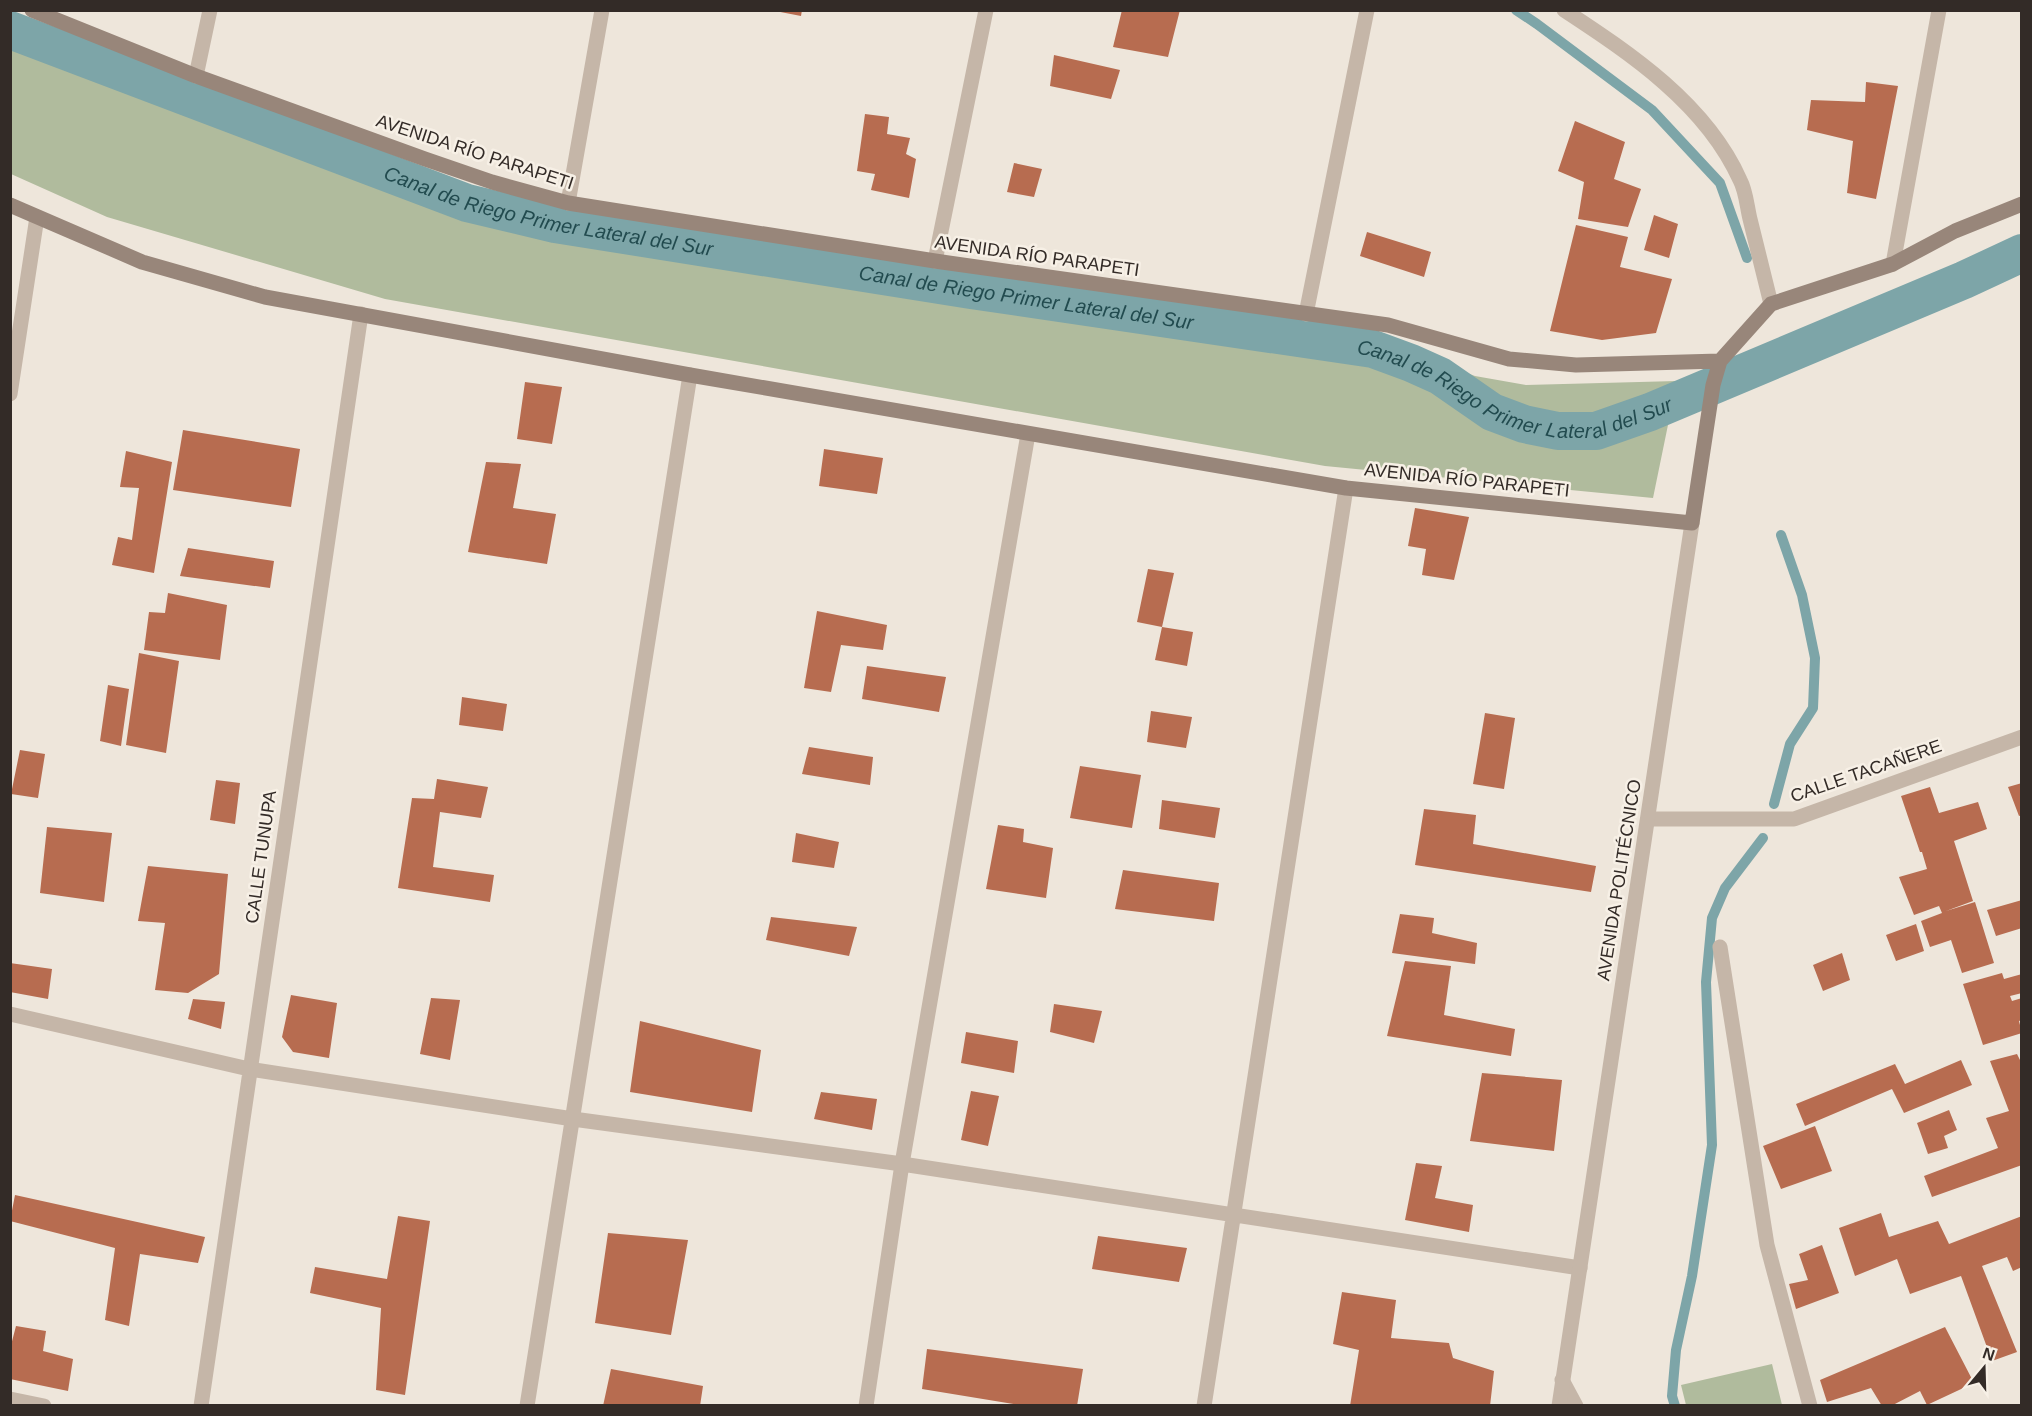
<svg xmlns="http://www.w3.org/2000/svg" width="2032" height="1416" font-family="Helvetica,sans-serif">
<rect width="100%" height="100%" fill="#eee6db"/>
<path fill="#b0bb9d" d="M10,20L476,198L562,216L1371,337L1475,376L1526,385L1677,381L1653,498L1325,466L385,299L107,217L11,174Z
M1772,1364L1782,1405H1686L1681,1385Z"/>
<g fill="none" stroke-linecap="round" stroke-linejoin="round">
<path stroke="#7da5a8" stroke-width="10" d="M1516,10L1537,24L1652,110L1720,183L1747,258
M1774,804L1790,744L1813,708L1815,658L1802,595L1781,535
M1675,1406L1672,1396L1676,1350L1692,1276L1712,1145L1706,982L1712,918L1725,888L1763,838"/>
<path stroke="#7da5a8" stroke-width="38" id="s1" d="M10,30L467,203L555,224L971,290L1373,349L1411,363L1440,376L1492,412L1524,424L1558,431H1596L1650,412L1964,280L2022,253"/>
</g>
<path fill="#b76c50" d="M770,10H802L801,16Z
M1122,10H1180L1168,57L1113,47Z
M1054,55L1120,70L1111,99L1050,86Z
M1866,82L1898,86L1876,199L1847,193L1853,141L1807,130L1811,100L1865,102Z
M865,114L889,117L887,134L910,138L906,154L916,159L909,198L871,190L875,174L857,171Z
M1575,121L1625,142L1614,179L1641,189L1628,227L1578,219L1584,182L1558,171Z
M1014,163L1042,169L1034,197L1007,192Z
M1654,215L1678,224L1669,258L1644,250Z
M1576,225L1628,237L1620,267L1672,279L1656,333L1602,340L1550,331Z
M1367,232L1431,252L1424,277L1360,256Z
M525,382L562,387L552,444L517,439Z
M183,430L300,449L291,507L173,490Z
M824,449L883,458L877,494L819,486Z
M126,451L172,462L154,573L112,565L118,537L132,540L139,488L120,487Z
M486,462L521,464L513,508L556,514L547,564L468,552Z
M1415,508L1469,517L1454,580L1422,575L1426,549L1408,546Z
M188,548L274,561L270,588L180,576Z
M1148,569L1174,573L1162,627L1137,622Z
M168,593L227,605L220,660L144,650L149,612L165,613Z
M817,611L887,625L883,650L841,645L831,692L804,688Z
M1162,627L1193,632L1187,666L1155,660Z
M139,653L179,661L166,753L126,745Z
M867,666L946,677L939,712L862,699Z
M108,685L129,689L121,746L100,741Z
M462,697L507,704L503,731L459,725Z
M1151,711L1192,717L1186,748L1147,742Z
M1485,713L1515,718L1504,789L1473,784Z
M809,747L873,757L870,785L802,774Z
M20,750L45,754L38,798L11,794Z
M1080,766L1141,775L1132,828L1070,818Z
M437,779L488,787L481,818L440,812L433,867L494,875L490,902L398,888L412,798L434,799Z
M216,780L240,783L235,824L210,820Z
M2022,783V815L2019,816L2008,787Z
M1930,787L1939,813L1978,802L1987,829L1954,841L1973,901L1946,911L1975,902L1994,963L1962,973L1951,940L1930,947L1921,921L1942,913L1939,906L1914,915L1899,877L1927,869L1922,852H1920L1901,796Z
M1162,800L1220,808L1215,838L1159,829Z
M1424,809L1476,815L1473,844L1596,866L1591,892L1415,865Z
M998,825L1024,829L1023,842L1053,848L1046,898L986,889Z
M47,827L112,833L104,902L40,893Z
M796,833L839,842L834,868L792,862Z
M148,866L228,874L219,974L188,993L155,990L165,923L138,921Z
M1123,870L1219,883L1214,921L1115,909Z
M2022,900V928L1996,936L1987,910Z
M1400,914L1434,918L1432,933L1477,943L1475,964L1392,953Z
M771,917L857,927L849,956L766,940Z
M1916,924L1924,951L1896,961L1886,935Z
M1842,953L1850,980L1823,991L1813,965Z
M1405,961L1451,966L1444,1015L1515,1029L1511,1056L1387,1036Z
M10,963L52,969L48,999L10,992Z
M2002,973L2004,979L2022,974V993L2010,996L2012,1001L2022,998V1020L2019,1021L2022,1033L1983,1045L1963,984Z
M291,995L337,1003L329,1058L293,1052L282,1037Z
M431,998L460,1000L450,1060L420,1054Z
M193,999L225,1002L221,1029L188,1019Z
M1054,1004L1102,1011L1094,1043L1050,1032Z
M640,1021L761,1050L752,1112L630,1092Z
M966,1032L1018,1041L1014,1073L961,1063Z
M2017,1054L2022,1064V1165L1932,1197L1924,1176L1998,1148L1986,1118L2009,1111L1990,1061Z
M1961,1060L1972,1085L1904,1113L1892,1089L1805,1126L1796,1104L1895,1064L1905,1084Z
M1482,1073L1562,1080L1554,1151L1470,1141Z
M971,1091L999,1096L988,1146L961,1140Z
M821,1092L877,1099L872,1130L814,1119Z
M1949,1110L1957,1130L1944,1136L1948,1148L1928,1154L1917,1123Z
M1815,1126L1832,1171L1781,1189L1763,1146Z
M1416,1163L1442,1166L1435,1198L1473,1205L1469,1232L1405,1220Z
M15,1195L205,1237L198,1263L140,1254L129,1326L105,1320L115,1248L10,1221Z
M1881,1213L1889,1237L1938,1221L1949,1244L2022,1216V1267L2013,1271L2007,1257L1982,1266L2017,1352L1992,1361L1961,1276L1910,1294L1897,1259L1855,1276L1839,1228Z
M398,1216L430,1221L405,1395L376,1390L381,1308L310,1293L315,1267L387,1279Z
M608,1233L688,1240L671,1335L595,1323Z
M1098,1236L1187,1248L1179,1282L1092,1269Z
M1822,1245L1839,1293L1796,1309L1789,1284L1808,1280L1799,1254Z
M1342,1292L1396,1300L1391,1338L1449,1343L1453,1358L1494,1371L1490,1406H1350L1359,1350L1333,1344Z
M16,1326L46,1331L43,1351L73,1359L68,1391L10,1379V1349Z
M1945,1327L1974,1383L1927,1405L1920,1391L1891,1406H1882L1871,1388L1827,1402L1820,1380Z
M927,1349L1083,1369L1077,1406H1025L922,1389Z
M611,1369L703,1386L700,1406H603Z"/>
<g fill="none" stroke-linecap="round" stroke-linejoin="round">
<path stroke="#c5b6a8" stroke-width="15" d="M1564,10C1631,54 1706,104 1740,180C1746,191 1747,207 1750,219C1757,248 1764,276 1771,304
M196,76L210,10
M568,203L602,10
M935,261L986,10
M1893,264L1939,10
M1306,314L1367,10
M10,394L37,217
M1648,819H1794L2022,737
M1720,947L1767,1245L1810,1406
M10,1014L249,1069L573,1119L902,1164L1580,1268
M1562,1380L1576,1406
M10,1399L44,1406
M201,1406L361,314
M527,1406L690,375
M866,1406L902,1164L1028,434
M1204,1406L1346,488"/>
<path stroke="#c5b6a8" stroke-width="15" d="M1559,1406L1692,523"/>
<path stroke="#98867a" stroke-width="15" d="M32,10L196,76L425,159L492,182L568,203L935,261L1388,325L1509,359L1576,365L1720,361
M10,205L142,262L265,297L690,375L1346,488L1692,523L1713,385L1720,361L1771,304L1893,264L1955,231L2022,204"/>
</g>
<g text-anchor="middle" stroke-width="5" stroke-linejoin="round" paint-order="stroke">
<g font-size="18" fill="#332b27" stroke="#f7f0e6">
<text transform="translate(475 152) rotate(18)" y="6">AVENIDA RÍO PARAPETI</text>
<text transform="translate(1037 256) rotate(8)" y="6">AVENIDA RÍO PARAPETI</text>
<text transform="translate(1467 480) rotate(6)" y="6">AVENIDA RÍO PARAPETI</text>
<text transform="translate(1866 771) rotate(-19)" y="6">CALLE TACAÑERE</text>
<text transform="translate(261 857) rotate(-82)" y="6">CALLE TUNUPA</text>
<text transform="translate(1619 880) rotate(-81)" y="6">AVENIDA POLITÉCNICO</text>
</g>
<g font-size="20" font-style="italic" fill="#224b4f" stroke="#f7f0e6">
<text dy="7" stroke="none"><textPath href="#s1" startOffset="570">Canal de Riego Primer Lateral del Sur</textPath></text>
<text dy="7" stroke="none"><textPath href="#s1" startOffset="1056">Canal de Riego Primer Lateral del Sur</textPath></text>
<text dy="7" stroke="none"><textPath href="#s1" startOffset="1560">Canal de Riego Primer Lateral del Sur</textPath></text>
</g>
</g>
<rect width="2032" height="1416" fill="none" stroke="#332b27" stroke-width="24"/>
<g transform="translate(1984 1368) rotate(19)" stroke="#f7f0e6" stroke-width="4.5" paint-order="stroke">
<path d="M0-4.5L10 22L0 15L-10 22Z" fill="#332b27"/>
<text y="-9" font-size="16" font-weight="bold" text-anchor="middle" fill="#332b27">N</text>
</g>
</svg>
